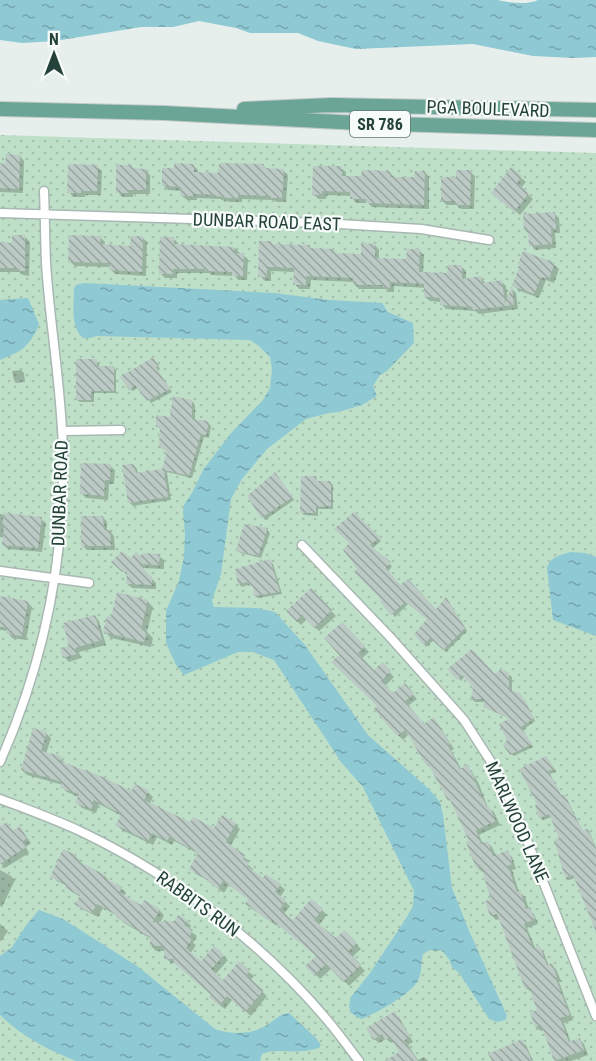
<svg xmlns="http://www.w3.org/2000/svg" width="596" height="1061" font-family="'Roboto Condensed',sans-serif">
<defs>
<pattern id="grass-dots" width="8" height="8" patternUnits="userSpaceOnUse" patternTransform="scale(1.5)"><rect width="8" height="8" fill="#bfe0c8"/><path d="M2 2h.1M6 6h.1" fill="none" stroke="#a4c1ad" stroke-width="1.8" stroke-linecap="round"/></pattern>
<pattern id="water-ripples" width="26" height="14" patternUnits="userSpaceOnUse" patternTransform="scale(1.5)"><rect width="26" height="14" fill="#8ec9d4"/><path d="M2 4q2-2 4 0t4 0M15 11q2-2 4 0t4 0" fill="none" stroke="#74a5ad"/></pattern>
<pattern id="building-back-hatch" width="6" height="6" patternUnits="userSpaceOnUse" patternTransform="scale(1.5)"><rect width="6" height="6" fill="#bbcac4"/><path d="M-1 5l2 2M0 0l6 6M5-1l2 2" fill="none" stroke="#98a6a0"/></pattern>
</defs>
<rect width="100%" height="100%" fill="#e6efeb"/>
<path fill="url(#grass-dots)" d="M0,135L596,153V1061H0Z"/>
<path fill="url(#water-ripples)" d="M0,0H498C510,3 528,5 538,0H596V57L574,58L533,56L473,44L356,49L318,41L298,33H250L236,28L199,21L173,27H141L55,41L22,43L0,40Z
M84,283L274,293L329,300L382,303L388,312L413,323L414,343L387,371L380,375L373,386L377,396L362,405L339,412L329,413L306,419L267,449L242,479L231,499L221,574L213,597L212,601L214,607L257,608L275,612L305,645L368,735L430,790L440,802L443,815L452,888L470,933L507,1016L505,1020L498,1022L489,1019L460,974L452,967L449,959L442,951L430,950L423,954C421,962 422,971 419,978C416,991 374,1015 361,1019L351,1013L349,1006L351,997L370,973L405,920L413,906L414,891L363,787L341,762L274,660L253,652H238L184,675L176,665L166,643V611L179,581L184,556L185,533L183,512L184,505L192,493L203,470L232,432L263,400L270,388L272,369L270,357L259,346L250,340L97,336L90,338H83C70,326 74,306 74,289L76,285Z
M28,298L39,324C36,334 27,347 18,352C13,355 6,357 0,360V300Z
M571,552L585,553L596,557V636L553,620L547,568C550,557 560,555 571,552Z
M39,910L63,919L137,966L215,1029C232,1035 252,1035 267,1025C275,1020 279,1014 289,1013L316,1038L321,1045L319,1048C314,1049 308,1051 303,1051C288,1053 276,1048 262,1054L260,1061H76C46,1049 23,1037 0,1015V956L12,947L27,924Z"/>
<path fill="#0003" d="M20,156L24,161L23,193L0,192V165H7Z
M193,165L198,170V174L220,175L263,165L267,170H283L288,175L286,202H277L274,200L242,199V202H231L222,200L220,199L197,198V200H187L182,196V191L168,190L163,185Z
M131,166L135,170H145L150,175V194H133V197H122L118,192Z
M97,167L102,171L101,195H85V197H73L69,192Z
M341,168L346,172V177L363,178L390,172L394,178L416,179L425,172L429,177V209L372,207L368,203H356L352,198V196L327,195L326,199H318L314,194Z
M511,169L526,182L521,188L533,199L520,215L497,197Z
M470,172L475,176L474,209H461L457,205H447L442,201L458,179Z
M554,213L559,218L560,233H555L556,248L535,250L531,245L530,235L525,230Z
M24,236L30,242L29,276L23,275L20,272H0V244H13Z
M100,237L105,242L104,246L132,247L143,238L147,242L146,276L115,274L111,270V267L75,266L70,262Z
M173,238L178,243V246L234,248L248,259L247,280H238L235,276L211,275L209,273H177V278H165L160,273Z
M271,243L274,246H309L313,250H333L337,255L362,256L375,245L379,250V259L408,261L419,250L424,255L423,273L449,275L462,267L466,271V280L481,278L486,284L502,282L506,286L508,300L512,289L516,293L518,309L479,314L475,311L446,309L441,304V302L430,301L425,297L426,288L394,286V292H389L387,289H359L354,284V282L311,280L310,289H299L295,284V272L271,271V281H265L260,276Z
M524,253L554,265L559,269L554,283L546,280L539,298L518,290L514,286Z
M96,361L99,364V367H113L116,370V393H94V402H80L77,400Z
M156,362L160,369L158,371L172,392L151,403L139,387L133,391L130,389Z
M21,370L24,373L25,382L16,383L14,380L12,371Z
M192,401L195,405V421L208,423L211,426L209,438L204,437L192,478L167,472L171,500L133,506L129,502L134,465L137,469L138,474L163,470L168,452L160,447L161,430L158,426L172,419Z
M110,466L115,470L114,484H109L108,500L86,498L82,494Z
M278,477L294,500L265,520L249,496Z
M315,477L319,483H331L333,485V509H318V516L304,515L301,512Z
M0,514L41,519L46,523L42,552L8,549L3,545L4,538L0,537Z
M354,514L381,541L372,549L392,566L388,572L401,586L436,611L447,599L449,602L467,631L446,652L434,640L426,647L424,644L429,619L409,603L395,617L382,602L384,600L359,570L351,543Z
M103,517L107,522V531H110L114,536L115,550H87L82,545Z
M267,530L270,533L261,558L241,553L238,551Z
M159,556L164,560V569L141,568L156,583V589L132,588L128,583V576L113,562Z
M270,561L273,564L282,594L258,598L255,596V587L251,584L242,587L239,584Z
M311,590L336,616L319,631L307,619L301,625L288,612Z
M0,597L27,602L32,607L26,640L12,638L8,633V631L0,630Z
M147,601L153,607L147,632L153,638L151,647L111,638L105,632L112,619Z
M95,616L99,621L106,645L79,652L81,658L69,662L64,657Z
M342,624L369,652L361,659L374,672L382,664L394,677L385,686L393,695L409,690L417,699L408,706L424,725L438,724L454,749L451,751L462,770L467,767L472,772L479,784L488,808L494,812L500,825L479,835L483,844L488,843L492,847L496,856L507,852L512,857L516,869L512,870L519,892L525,897L529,909L534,914L538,924L527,928L536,950L540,948L544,953L549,966L551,965L556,969L561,981L559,982L573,1020L564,1023L571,1043L580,1040L584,1044L588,1055L571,1061H556L544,1030L541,1031L536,1027L539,1011L532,992H531L526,988L500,919L496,920L491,915L492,900L485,871L482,872L477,867L471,842L454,804L450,800L432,769L427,764L409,734L403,740L398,735L376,709L379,706L341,655Z
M450,669L495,676L508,674L512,677V693L519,695L525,701L535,721L523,730L533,747L514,756L511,754L509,741L511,719L488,709L485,706V702H475L472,699L475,687L465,676L461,681Z
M46,733L51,738L46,754L60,758L65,763V764L132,793L148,792L153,797L149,805L190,824L215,830L222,817L235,824L240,829L230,847L249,861L247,864L253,869L252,872L264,880L280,885L285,890L280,897L290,906L284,914L293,922L322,910L327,915L319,925L336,940L344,932L361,949L352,957L365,971L349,986L332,968L320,979L308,966L318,956L278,924L277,926L252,909L250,900L229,885L224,893L209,881L196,874L191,869L199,854L174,841L172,845L157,837L153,845L122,830L117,825L122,816L99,804L96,813L82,808L77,803L79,797L67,792L62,787L63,785L27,775L22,770Z
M549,760L556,772L550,774L562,797L564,796L567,799L583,832L587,830L590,833L596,848V928L576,878L569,880L566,878L556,841L561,839L552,817L543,820L540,817Z
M7,824L14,832L20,828L31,843L26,847L29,853L5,868L0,862V828Z
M75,856L80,861L79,863L105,876L109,881V882L121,888L126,893L124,897L142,907L145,902L159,910L164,915L160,923H175L179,917L186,921L191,926L189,930L197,936L193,943L196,945L190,954L201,963L214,948L228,960L215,975L223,982L249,972L254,976L250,981L267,996L251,1016L232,1000L225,1009L215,1002L212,995L176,963H171L166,958L165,951H156L151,946V939L123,922L118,916L103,908L98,917L82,909L77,904L81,897L72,892L67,888V886L57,881L52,876Z
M0,870L11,876L15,880L2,907L0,906Z
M0,924L8,931L1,941H0Z
M394,1013L399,1017L413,1042L408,1045L418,1060L424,1057L428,1061H388L401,1053L394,1041L391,1043L386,1039L379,1043L374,1039Z
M521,1041L526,1045L533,1061H493Z"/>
<path fill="url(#building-back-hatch)" d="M6,154L20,155L19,189L0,188V163L5,164Z
M174,163L194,164V172L218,173L219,164L222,163L264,164V168L284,169L282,198H271V196L238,195V198H225V197L216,196V195L193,194V196H180L181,187L162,186V168H174Z
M68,164L98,165L97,191H81V193H67Z
M116,165H132V168L146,169V190H129V193H116Z
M313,166H342V176H361L362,170L390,171V177H414L415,171H425L424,205L366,203V199H350V192L322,191V195H312Z
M511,167L522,176L517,183L529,193L514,212L491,193Z
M456,170H471L470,205H455V201H441V177H456Z
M555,212L556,229H551L552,244L529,246L528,230H524L523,214Z
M12,235H25V271H17V268H0V242L12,243Z
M69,235L101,236L100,244L130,246L131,236H143L142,272L109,270L110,263L68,262Z
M160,237H174V244L234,247V253H244L243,276H232V272L205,271V269H173V274H159Z
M259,241H272V244L310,245V248L333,249V253L361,254V243L375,244V258L406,259L407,249H420L419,272L447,273L448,265H462V279L481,276L482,283L502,280L505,303L512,286L514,305L473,310L472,307L440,305V298L424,297V284L390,282V288L383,287V285H353V278L306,276V285H293L294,268L267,267V277H258Z
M523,251L555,263L549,279L541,277L534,294L512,286L520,265L518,264Z
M153,357L159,366L156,367L170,389L147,401L135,385L129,390L120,377Z
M76,359H97V366H114V391H91V400H76Z
M173,396L192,400V419L209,421L206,435L201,434L189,476L164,470L168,497L128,503L122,465L134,464L136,473L162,469L167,451L159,447L160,427H156V415L170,417Z
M81,463L111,464L110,480H105L104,496L80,494Z
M275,472L293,497L261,518L247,496Z
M301,476H316L317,481H331V506L316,507V513H300Z
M354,512L380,537L370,545L391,562L386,568L400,585L408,579L436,609L446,597L465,628L443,650L430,638L423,645L414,634L427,619L405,602L391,615L380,602L382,600L354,572L357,569L343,550L349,543L334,529Z
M4,513L42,517L38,548L2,545L4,525H2Z
M81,516H103L104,530H110L111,546H81Z
M244,524L268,528L258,556L236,551Z
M122,551L131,558L136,552L140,556L143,553L160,554L159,565L139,564L152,577V585L126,584L127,572H122L111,562Z
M270,559L280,592L254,596L253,587L247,582L238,585L235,569Z
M311,588L332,610L314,628L302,615L296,621L286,611Z
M117,592L148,600L141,629L147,630L144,642L103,632L107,616L111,617Z
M0,596L28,601L22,636L6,634L7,628L0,627Z
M95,615L102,640L75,648L77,654L63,658L60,648L69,646L63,623Z
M342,622L365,646L358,653L374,670L382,662L391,671L381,681L393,693L405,683L414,694L405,701L424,724L434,717L450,744L448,746L460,769L468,765L475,779L474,780L487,807L489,806L496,821L476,830L481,844L488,841L493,856L508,850L513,864L508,866L517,892L520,890L526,909L530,907L535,919L524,924L533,949L540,946L547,965L552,963L557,977H555L570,1015L560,1018L569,1042L580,1038L584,1050L554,1061L541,1025L535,1027L530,1013L537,1010L529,987L525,989L497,914L490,916L485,901L491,899L485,881H486L481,867L476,868L466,842L469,841L450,800L448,801L428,764L426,765L405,730L397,736L374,709L377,706L331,662L339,655L324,638Z
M472,649L495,674L501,669L509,673V690L520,693L522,696L534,718L521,727L532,744L510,755L503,745L507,740L499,724L510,718L483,707L484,699H471L473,687L462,675L457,680L447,669Z
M33,728L47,732L41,751L61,756L60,761L103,777L131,791L135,784L149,790L144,800L190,822L193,817L214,828L222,815L236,823L226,842L245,855L243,859L249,863L247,866L263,878L266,874L281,884L275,892L286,900L280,909L293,920L311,899L323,909L314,920L336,938L344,930L357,943L348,951L361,965L343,982L326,964L314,975L305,966L316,956L272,920L271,922L245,904L248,899L223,881L218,889L207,881L208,880L189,869L198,853L169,837L167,841L152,833L148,841L116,825L121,814L94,800L91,809L75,803L79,794L60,788L62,782L21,770Z
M546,756L555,769L548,771L561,795L564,794L582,830L588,829L596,849V932L573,875L565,878L554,840L559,838L549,814L539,818L535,805L537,804L519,769Z
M7,822L13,831L20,826L27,838L22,842L26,847L0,864V826Z
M63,849L76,855L74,859L105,875L104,878L122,887L119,892L141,905L144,900L160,909L153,922L174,921L178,915L187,920L184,925L193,930L189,937L192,939L186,948L201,961L214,946L224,955L211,969L223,980L239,961L250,971L246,975L264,990L245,1012L227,996L219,1006L209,997L211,995L174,963V959H164V946H150V937L116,917L117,915L97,904L92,913L75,905L80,895L65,888L66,884L50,877Z
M395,1011L410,1037L404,1040L418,1061H385L399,1052L390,1037L385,1040L382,1034L373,1040L366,1028Z
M522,1039L532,1061H492L488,1054Z"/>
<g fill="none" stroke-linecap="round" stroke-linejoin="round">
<defs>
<path id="minor" d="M0,213L323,223L421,229L489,240
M62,431L121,430
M302,545L390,637L464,720L495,768L519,820L596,1016
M0,571L89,583
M0,762C43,665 65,560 63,453C62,390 50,327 46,263C45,239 45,215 44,191
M0,799C29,810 57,820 84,833C175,877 264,944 328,1021C339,1034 349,1048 359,1061"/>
<path id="primary" d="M0,109L164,113L359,123L596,130
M244,109L331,105L596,110"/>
</defs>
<use href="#minor" stroke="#a8b8b2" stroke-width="11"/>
<use href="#primary" stroke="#c2cac8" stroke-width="16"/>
<use href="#minor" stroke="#fff" stroke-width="8"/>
<use href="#primary" stroke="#6aa596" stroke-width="14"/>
</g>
<g text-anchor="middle" stroke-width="4.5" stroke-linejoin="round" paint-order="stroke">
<rect fill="#f7fbf9" stroke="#637a73" stroke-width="1.5" x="350" y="111" width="60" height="26" rx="4.5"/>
<g font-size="16" font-weight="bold" fill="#24423a">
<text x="380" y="130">SR 786</text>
</g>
<g font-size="18" fill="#24423a" stroke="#f7fbf9">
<text transform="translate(488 109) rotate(2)" y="6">PGA BOULEVARD</text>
<text transform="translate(267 222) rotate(2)" y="6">DUNBAR ROAD EAST</text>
<text transform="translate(60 493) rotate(-88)" y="6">DUNBAR ROAD</text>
<text transform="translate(517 822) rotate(66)" y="6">MARLWOOD LANE</text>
<text transform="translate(198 904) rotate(36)" y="6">RABBITS RUN</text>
</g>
</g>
<g transform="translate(54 54)" stroke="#f7fbf9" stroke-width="4.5" paint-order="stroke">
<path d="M0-4.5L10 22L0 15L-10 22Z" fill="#24423a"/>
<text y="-9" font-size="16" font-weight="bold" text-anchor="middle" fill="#24423a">N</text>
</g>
</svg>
